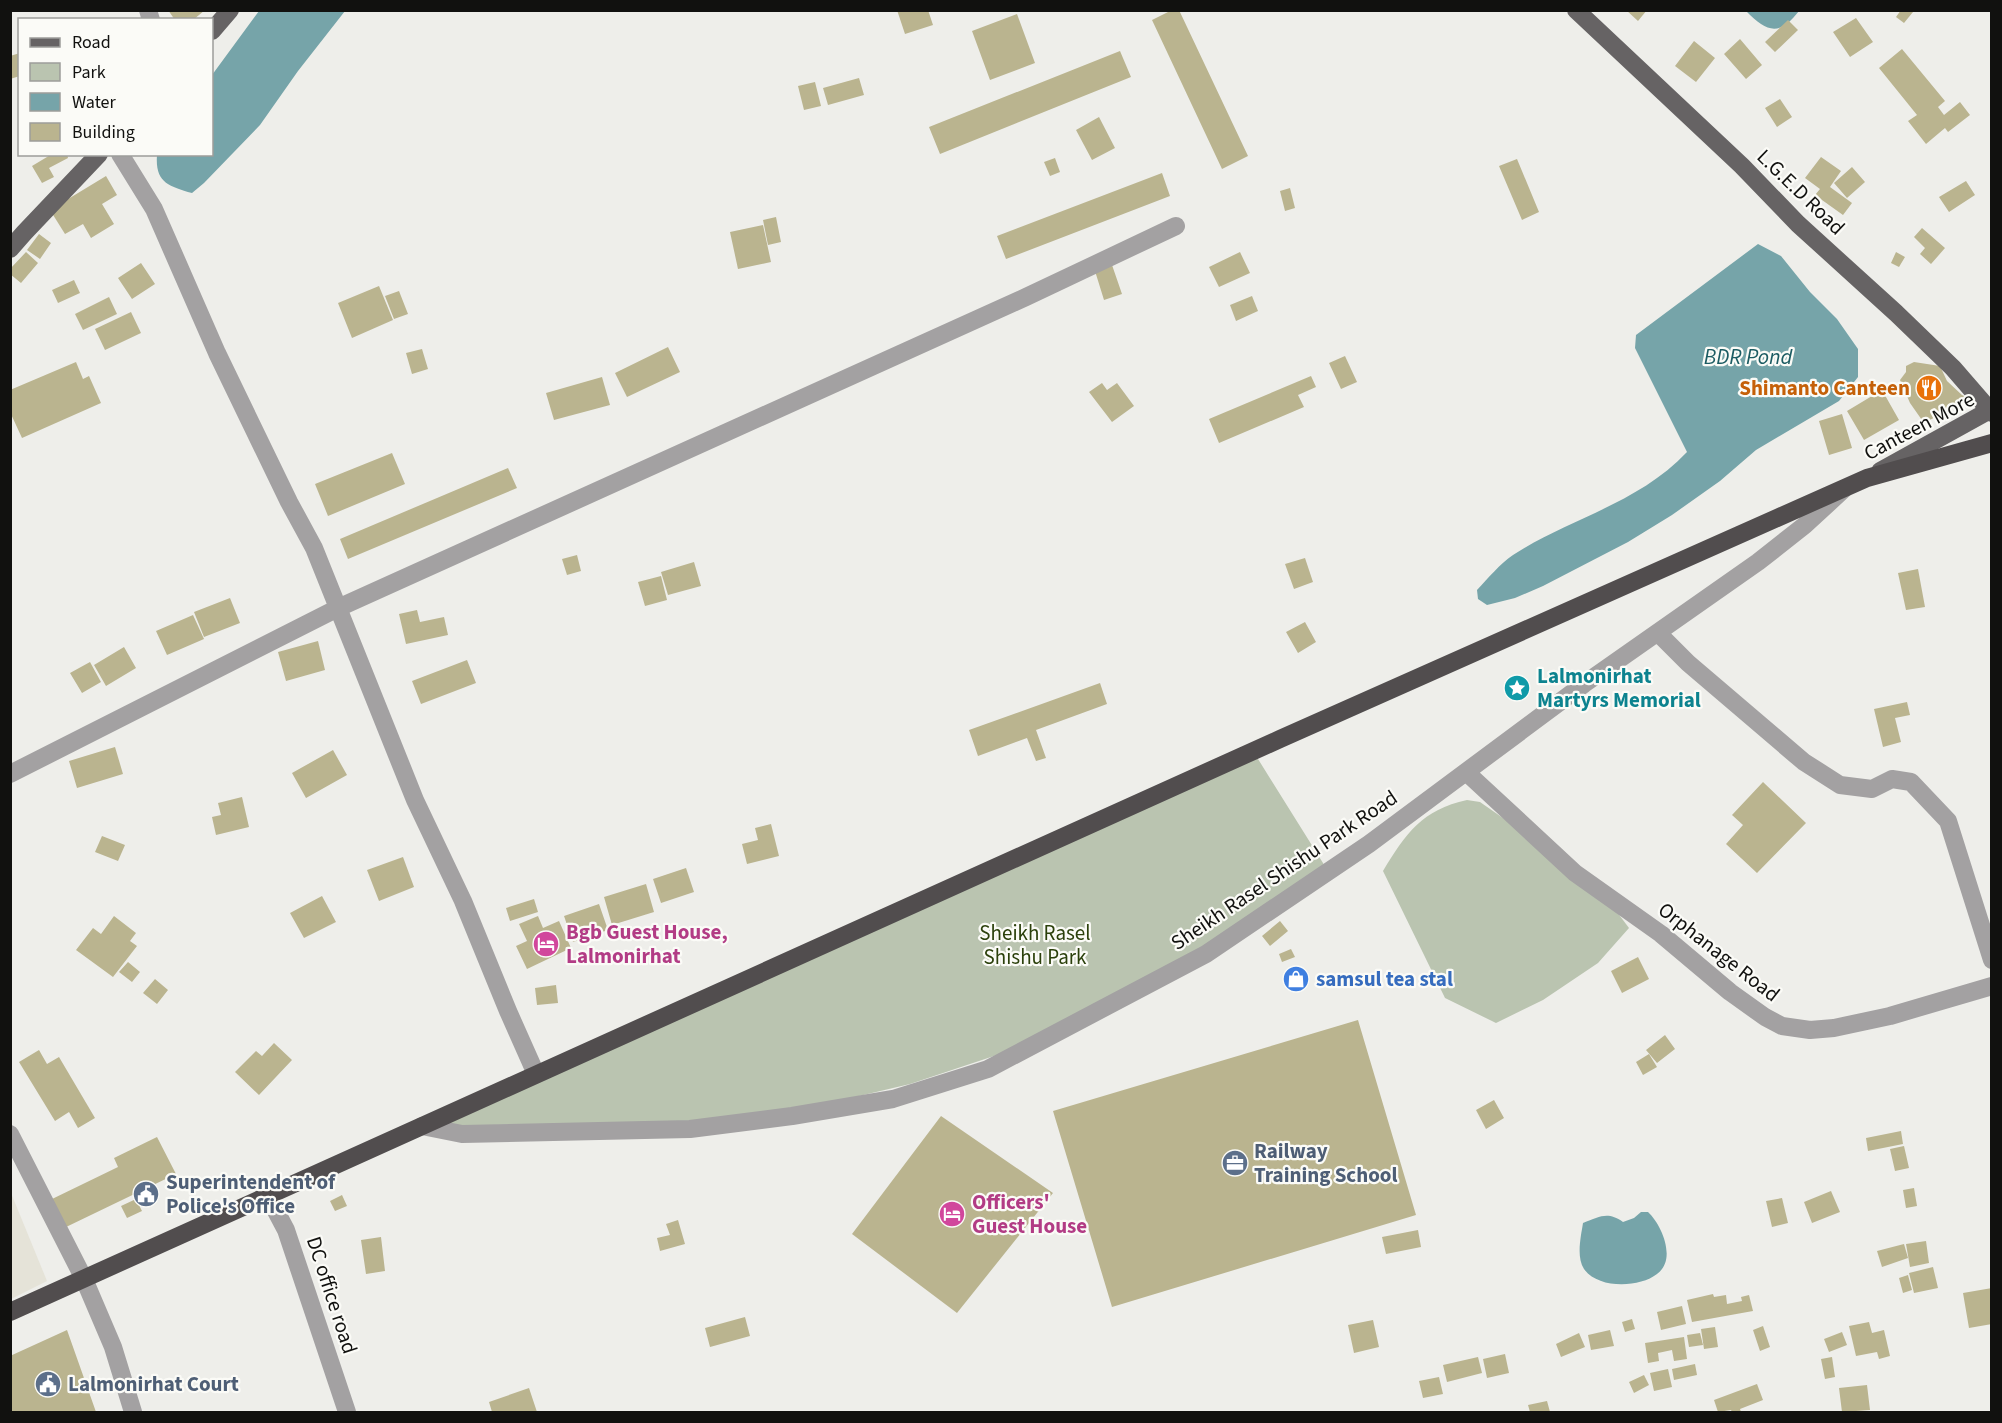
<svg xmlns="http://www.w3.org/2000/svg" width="2002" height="1423" font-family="'Source Sans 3',sans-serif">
<rect width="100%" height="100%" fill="#eeeeea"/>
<path fill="#e5e3d8" d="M11,1193L47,1281L11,1299H10Z"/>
<path fill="#bac4b0" d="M1253,751L1328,871L1269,912L1000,1054L910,1084L821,1105L699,1122L422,1126Z
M1467,800L1480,802L1523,832L1617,912L1629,928L1598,963L1543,1000L1496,1023L1445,998L1383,871C1406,833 1422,810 1467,800Z"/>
<path fill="#76a4a9" d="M259,11H345L298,71L260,125L204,183L192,193C168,186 155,182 157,155L212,154V75Z
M1746,11H1799C1779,37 1767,32 1746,11Z
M1758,244L1781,256L1810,292L1837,319L1858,349V377L1839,401L1756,450L1720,481L1672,515L1628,542L1543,586L1515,598L1487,605L1478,599L1477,590C1488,578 1500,564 1513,555C1570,518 1638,504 1687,452L1635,348L1636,335Z
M1641,1212H1648C1662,1225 1677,1260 1657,1274C1639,1288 1598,1289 1584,1269C1576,1257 1581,1236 1583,1223C1600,1217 1607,1211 1623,1222L1634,1218Z"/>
<path fill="#bab48f" d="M168,10H205L193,20H175Z
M897,10H928L933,25L905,34Z
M1172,10H1179L1248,156L1222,169L1152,20Z
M1626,10H1647L1638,21Z
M1901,10L1913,12L1904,23L1896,17Z
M1017,14L1035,63L990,80L972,31Z
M1856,18L1873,42L1850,57L1833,32Z
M1788,20L1798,30L1775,52L1765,42Z
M1740,39L1762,65L1746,79L1724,54Z
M1694,41L1715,58L1696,82L1675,66Z
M1902,49L1945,101L1938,107L1944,115L1960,102L1970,115L1948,132L1945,128L1926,144L1908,121L1917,115L1879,68Z
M1120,51L1131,77L940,154L929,127Z
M20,53V76L10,79V56Z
M859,78L864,95L828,105L823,88Z
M815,82L821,106L804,110L798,86Z
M1780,99L1792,117L1777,127L1765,108Z
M1099,117L1115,148L1092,160L1076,130Z
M52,154H67L68,158L49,168L54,177L42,183L32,166Z
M1821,157L1841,171L1830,187L1852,203L1843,215L1815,195L1820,189L1805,178Z
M1055,158L1060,172L1050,176L1044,162Z
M1517,159L1539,212L1522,220L1499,166Z
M1852,167L1865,182L1847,198L1834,183Z
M1162,173L1170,196L1006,259L997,236Z
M106,176L117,195L102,204L114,224L91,238L83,224L65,234L50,210Z
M1966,181L1975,195L1949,212L1939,197Z
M1290,188L1295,208L1285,211L1280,191Z
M776,217L781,242L768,245L763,220Z
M763,225L771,262L738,269L730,232Z
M1922,228L1945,248L1931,264L1920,254L1925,248L1914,237Z
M39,234L51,243L40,259L27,250Z
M26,252L38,263L21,283L10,274V269Z
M1240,252L1250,273L1219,287L1209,267Z
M1896,252L1905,257L1899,267L1891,263Z
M141,263L155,284L132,299L118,278Z
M1112,265L1122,294L1104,300L1095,271Z
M74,280L80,293L58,303L52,290Z
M379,286L393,320L352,338L338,303Z
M399,291L408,314L394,319L385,296Z
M1252,296L1258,311L1236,321L1230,305Z
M109,297L117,314L83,330L75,314Z
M131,312L141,333L105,350L95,329Z
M668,347L680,372L627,397L615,373Z
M422,349L428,369L412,374L406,353Z
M1345,356L1357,382L1341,389L1329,363Z
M76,362L83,379L89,376L101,403L22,438L10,412V390Z
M1914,362L1940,366L1947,381L1962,395L1970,399L1924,423L1910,403L1900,380L1906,372V366Z
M1311,376L1316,387L1298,395L1304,407L1219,443L1209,419Z
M602,377L610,405L554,420L546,393Z
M1102,383L1107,390L1117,383L1134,406L1112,422L1089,392Z
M1882,390L1899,420L1864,440L1847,411Z
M1842,414L1852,448L1829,455L1819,421Z
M392,453L405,484L328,516L315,484Z
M508,468L517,488L348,559L340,539Z
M577,555L581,571L567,575L562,559Z
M1305,558L1313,582L1294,589L1285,564Z
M694,562L701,586L668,595L661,572Z
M1918,569L1925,607L1906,610L1898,573Z
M661,576L667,600L645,606L638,582Z
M230,598L240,623L204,637L194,612Z
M417,610L420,622L444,617L448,635L406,644L399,614Z
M193,615L204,639L167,655L156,631Z
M1305,622L1316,642L1298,653L1286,632Z
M318,641L325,670L286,681L278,652Z
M124,647L136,668L106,686L94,665Z
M467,660L476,683L421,704L412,681Z
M90,662L101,682L82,693L70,673Z
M1100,683L1107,704L1036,730L1046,758L1036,761L1027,738L978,756L969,730Z
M1907,702L1910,715L1895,718L1901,742L1883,747L1874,709Z
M115,747L123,774L77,788L69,761Z
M333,750L347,775L306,798L292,773Z
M1763,782L1806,823L1757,873L1726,844L1743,825L1732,815Z
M242,797L249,827L216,835L212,817L221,815L218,803Z
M771,824L779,856L747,864L742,844L758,840L755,828Z
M102,836L125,845L118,861L95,852Z
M403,857L414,887L379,901L367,870Z
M686,868L694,892L661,903L653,879Z
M646,884L654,912L612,925L604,897Z
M322,896L336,922L304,938L290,913Z
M534,899L538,912L510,921L506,908Z
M599,904L608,930L573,942L564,916Z
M114,916L136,933L130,941L137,946L113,977L76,950L93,928L101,934Z
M538,916L543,928L559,921L571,948L527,969L516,946L527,941L519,924Z
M1280,921L1288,931L1270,946L1262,936Z
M1291,949L1295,957L1282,962L1279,954Z
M1638,957L1649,979L1622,993L1611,971Z
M128,962L140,972L132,982L119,972Z
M155,979L168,990L157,1004L143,993Z
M556,985L558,1003L537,1005L535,988Z
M1358,1020L1416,1215L1112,1307L1053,1111Z
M1665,1035L1675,1049L1657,1063L1646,1050Z
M274,1043L292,1060L259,1095L235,1072L256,1051L262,1056Z
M39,1050L47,1064L59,1057L95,1118L78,1128L69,1112L55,1121L19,1062Z
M1649,1054L1657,1067L1643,1075L1636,1062Z
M1494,1100L1504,1118L1486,1129L1476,1110Z
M941,1116L1053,1193L957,1313L852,1234Z
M1901,1131L1903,1144L1868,1151L1866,1138Z
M157,1137L176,1174L64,1228L50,1200L118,1167L114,1158Z
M1904,1146L1909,1168L1895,1171L1890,1149Z
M1914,1188L1917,1206L1906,1208L1903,1190Z
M1831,1191L1840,1212L1812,1223L1804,1202Z
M342,1195L347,1206L335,1211L330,1201Z
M1782,1198L1788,1223L1772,1227L1766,1201Z
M136,1199L142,1211L127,1218L121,1206Z
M678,1220L685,1244L660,1251L657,1238L670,1235L666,1224Z
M1418,1230L1421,1247L1386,1254L1382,1237Z
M381,1237L385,1271L366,1274L361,1240Z
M1926,1241L1929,1263L1910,1267L1906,1244Z
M1904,1244L1908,1258L1882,1267L1877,1251Z
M1933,1267L1938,1288L1914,1293L1909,1273Z
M1908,1275L1912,1290L1903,1293L1899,1278Z
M1992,1288V1324L1969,1328L1963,1293Z
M1713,1294L1714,1297L1726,1295L1727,1304L1742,1301L1741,1297L1749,1295L1753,1311L1692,1322L1687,1300Z
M1682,1306L1686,1324L1661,1330L1657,1312Z
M745,1317L750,1336L710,1347L705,1328Z
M1632,1319L1635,1329L1625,1332L1622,1322Z
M1373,1320L1379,1347L1354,1353L1348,1325Z
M1869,1322L1872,1333L1884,1330L1890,1356L1879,1359L1877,1352L1856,1356L1849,1326Z
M1763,1326L1770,1347L1760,1351L1753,1330Z
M1715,1327L1718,1347L1704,1349L1701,1329Z
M67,1330L96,1412H10V1356Z
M1610,1330L1614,1346L1591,1350L1588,1335Z
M1842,1332L1847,1345L1829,1352L1824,1339Z
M1579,1333L1585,1347L1561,1357L1556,1344Z
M1700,1333L1703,1345L1689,1347L1687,1335Z
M1684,1337L1687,1359L1674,1361L1672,1350L1658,1353L1659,1361L1648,1363L1645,1343Z
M1505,1354L1509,1373L1487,1378L1483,1359Z
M1478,1357L1482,1373L1447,1382L1443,1365Z
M1832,1357L1835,1377L1825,1379L1821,1359Z
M1695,1364L1697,1375L1674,1380L1672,1369Z
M1668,1369L1672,1387L1654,1391L1650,1373Z
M1644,1375L1649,1385L1634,1393L1629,1382Z
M1439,1377L1443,1394L1423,1398L1419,1381Z
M1757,1384L1763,1400L1740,1409L1741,1412H1732L1731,1410L1718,1412L1714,1400Z
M1867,1385L1870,1410L1842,1412L1839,1388Z
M529,1388L537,1412H492L489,1402Z
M1547,1401L1550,1412H1530L1528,1405Z"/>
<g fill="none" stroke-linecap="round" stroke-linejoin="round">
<path stroke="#a3a1a2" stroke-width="18" d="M148,10L151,20
M120,154L154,209L217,353L289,502L314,548L415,800L463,901L508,1011L536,1074
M1658,633L1688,663L1763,727L1804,762L1840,785L1872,789L1892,779L1911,782L1948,821L1992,960
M1466,772L1575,873L1661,934L1730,992L1765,1017L1782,1026L1810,1030L1834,1028L1890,1016L1992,986
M10,774L338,608L1026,297L1176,226
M422,1126L462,1134L690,1129L792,1116L893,1099L988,1069L1206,954L1369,844L1584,684L1758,562L1805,525L1844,489
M10,1134L84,1279L113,1347L133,1412
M268,1196L286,1230L347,1412"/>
<path stroke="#666364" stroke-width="18" d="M1576,10L1742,166L1798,224L1896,313L1953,368L1992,413
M212,31L230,10
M10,249L24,233L99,154
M1880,471L1992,409"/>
<path stroke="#514d4e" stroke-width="18" d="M10,1312L1280,739L1867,478L1992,443"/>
</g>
<defs>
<symbol id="restaurant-disc" viewBox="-11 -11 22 22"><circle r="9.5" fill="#e8710a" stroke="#fbfbf7"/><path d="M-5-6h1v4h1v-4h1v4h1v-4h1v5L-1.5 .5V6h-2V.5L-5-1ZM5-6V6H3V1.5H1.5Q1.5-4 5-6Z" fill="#fff"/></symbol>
<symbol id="sight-disc" viewBox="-11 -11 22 22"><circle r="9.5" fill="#0f9aa8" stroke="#fbfbf7"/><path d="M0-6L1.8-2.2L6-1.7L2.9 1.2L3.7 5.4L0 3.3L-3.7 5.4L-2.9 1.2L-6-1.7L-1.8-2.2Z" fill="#fff"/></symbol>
<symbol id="hotel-disc" viewBox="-11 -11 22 22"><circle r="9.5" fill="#d1479c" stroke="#fbfbf7"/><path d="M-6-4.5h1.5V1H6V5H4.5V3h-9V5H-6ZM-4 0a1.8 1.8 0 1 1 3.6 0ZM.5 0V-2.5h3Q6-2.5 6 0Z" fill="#fff"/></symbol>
<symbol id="shop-disc" viewBox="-11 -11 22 22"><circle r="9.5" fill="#3f7fe0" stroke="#fbfbf7"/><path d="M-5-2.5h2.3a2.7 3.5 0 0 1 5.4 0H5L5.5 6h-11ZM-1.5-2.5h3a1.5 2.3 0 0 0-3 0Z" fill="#fff"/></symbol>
<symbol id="office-disc" viewBox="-11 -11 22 22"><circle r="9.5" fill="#5c6f8a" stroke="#fbfbf7"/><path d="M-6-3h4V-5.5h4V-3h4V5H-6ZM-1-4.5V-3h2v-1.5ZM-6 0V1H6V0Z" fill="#fff"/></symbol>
<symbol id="civic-disc" viewBox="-11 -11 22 22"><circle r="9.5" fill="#5c6f8a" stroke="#fbfbf7"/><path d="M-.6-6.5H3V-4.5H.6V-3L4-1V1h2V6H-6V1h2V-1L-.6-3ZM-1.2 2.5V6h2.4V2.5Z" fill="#fff"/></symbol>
</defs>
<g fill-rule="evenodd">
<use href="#restaurant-disc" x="1914" y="373" width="30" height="30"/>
<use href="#sight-disc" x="1502" y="673" width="30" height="30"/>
<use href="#hotel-disc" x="531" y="929" width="30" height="30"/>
<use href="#shop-disc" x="1281" y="964" width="30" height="30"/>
<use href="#office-disc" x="1220" y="1148" width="30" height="30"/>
<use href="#civic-disc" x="131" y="1179" width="30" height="30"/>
<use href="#hotel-disc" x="937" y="1199" width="30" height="30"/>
<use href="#civic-disc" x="33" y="1369" width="30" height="30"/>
</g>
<g text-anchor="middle" stroke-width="4.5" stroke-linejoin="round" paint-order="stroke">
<g font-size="21" fill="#11110f" stroke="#fbfbf7">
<text transform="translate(1801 192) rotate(44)" y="7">L.G.E.D Road</text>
<text transform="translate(1919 426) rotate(-28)" y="7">Canteen More</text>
<text transform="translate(1284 870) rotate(-34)" y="7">Sheikh Rasel Shishu Park Road</text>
<text transform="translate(1719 952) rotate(38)" y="7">Orphanage Road</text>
<text transform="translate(332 1295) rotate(72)" y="7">DC office road</text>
</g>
<g font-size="21" font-weight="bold" fill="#c56008" stroke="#fbfbf7" text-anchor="end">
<text x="1910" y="395">Shimanto Canteen</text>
</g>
<g font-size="21" font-weight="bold" fill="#0d838f" stroke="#fbfbf7" text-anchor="start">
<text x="1537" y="683">Lalmonirhat<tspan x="1537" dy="24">Martyrs Memorial</tspan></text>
</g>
<g font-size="21" font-weight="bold" fill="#b23c85" stroke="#fbfbf7" text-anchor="start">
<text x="566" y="939">Bgb Guest House,<tspan x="566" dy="24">Lalmonirhat</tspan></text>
<text x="972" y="1209">Officers'<tspan x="972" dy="24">Guest House</tspan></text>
</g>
<g font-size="21" fill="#2b400b" stroke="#fbfbf7">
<text x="1035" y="940">Sheikh Rasel<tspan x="1035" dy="24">Shishu Park</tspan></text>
</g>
<g font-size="21" font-weight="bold" fill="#366cbe" stroke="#fbfbf7" text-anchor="start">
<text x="1316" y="986">samsul tea stal</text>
</g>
<g font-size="21" font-weight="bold" fill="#4e5e75" stroke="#fbfbf7" text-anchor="start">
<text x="1254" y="1158">Railway<tspan x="1254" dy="24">Training School</tspan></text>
<text x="166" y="1189">Superintendent of<tspan x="166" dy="24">Police's Office</tspan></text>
<text x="68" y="1391">Lalmonirhat Court</text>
</g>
<g font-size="22" font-style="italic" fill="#1c5c63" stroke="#fbfbf7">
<text x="1748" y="364">BDR Pond</text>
</g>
</g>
<rect width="2002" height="1423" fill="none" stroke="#11110f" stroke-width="24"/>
<rect x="18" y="18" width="195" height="138" fill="#fbfbf7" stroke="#9d9d9a" stroke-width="1.5"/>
<rect x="30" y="38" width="30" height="9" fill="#666364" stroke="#9d9d9a" stroke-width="1.5"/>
<text x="72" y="48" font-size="18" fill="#11110f">Road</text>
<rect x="30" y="63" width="30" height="18" fill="#bac4b0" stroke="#9d9d9a" stroke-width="1.5"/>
<text x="72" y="78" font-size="18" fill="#11110f">Park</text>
<rect x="30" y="93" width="30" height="18" fill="#76a4a9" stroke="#9d9d9a" stroke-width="1.5"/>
<text x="72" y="108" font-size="18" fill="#11110f">Water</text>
<rect x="30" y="123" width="30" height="18" fill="#bab48f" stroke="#9d9d9a" stroke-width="1.5"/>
<text x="72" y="138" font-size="18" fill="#11110f">Building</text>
</svg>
